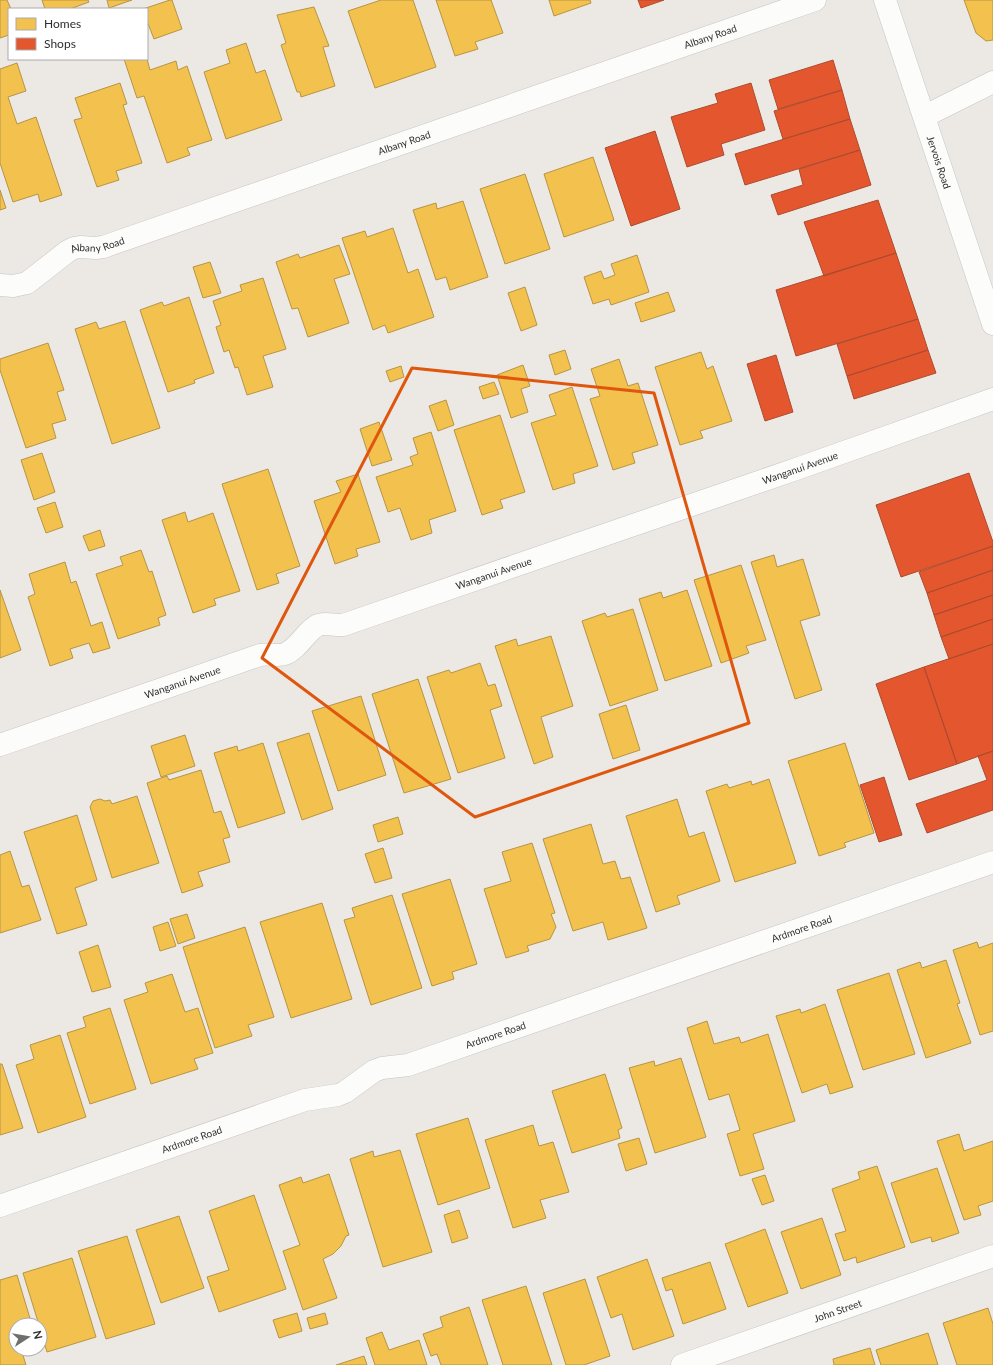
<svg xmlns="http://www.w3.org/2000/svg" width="993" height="1365" font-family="Lato,sans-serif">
<rect width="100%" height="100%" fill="#ece8e4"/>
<path fill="#f2c14e" stroke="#b79544" d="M0,0H7L11,9H9V35L0,38Z
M42,0H88L89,2L70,9H45Z
M107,0H132L109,8Z
M170,0H172L182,29L154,39L147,21V9H143Z
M381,0H413L436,67L375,88L348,11Z
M436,0H491L503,33L475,42L478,49L455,56Z
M549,0H590L591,3L554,16Z
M964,0H993V40L986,41L976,33Z
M314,7L329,46L323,47L335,86L301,97L300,92H297L281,45L286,43L277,15Z
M246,43L256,73L265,70L282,120L226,139L204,72L230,63L226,50Z
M124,59H147L150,70L176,61L178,70L187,66L212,140L187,148L190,155L167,163L144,96L137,98Z
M17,63L26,91L8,97L17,124L36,117L62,195L40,202L38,194L13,202L0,163V69Z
M120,83L127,104L123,105L142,163L116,171L119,180L97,187L74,120L82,118L75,98Z
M593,157L614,220L564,237L544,174Z
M525,174L550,249L505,264L480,189Z
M0,190L6,208L0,210Z
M463,201L488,277L450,290L446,277L436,280L413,210L436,203L437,209Z
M393,228L408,273L418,269L434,317L388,333L385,325L373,330L342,238L365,231L367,237Z
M339,245L350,274L334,279L349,323L308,337L298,308L292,309L276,262L298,254L300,258Z
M637,255L649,292L611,305L609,299L593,304L584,277L601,271L604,279L615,275L611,264Z
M210,262L221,293L203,298L193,267Z
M263,278L286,349L263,356L273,387L247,395L238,367L235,368L229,350L224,352L216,327L221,325L213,301L242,291L240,285Z
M525,287L537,325L521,331L508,293Z
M668,292L675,311L641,322L635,303Z
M189,297L214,373L194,380L195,383L168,392L140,310L162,302L164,306Z
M125,321L160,428L112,444L75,329L96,322L99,329Z
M48,343L64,390L57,392L66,420L52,424L56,438L26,448L0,370V359Z
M565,350L571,369L555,375L549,355Z
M701,352L707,369L713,366L732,421L700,431L703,438L680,445L655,367Z
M619,359L628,386L638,383L658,445L632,453L635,463L613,470L590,399L600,396L591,369Z
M523,365L530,386L521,389L528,412L511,418L497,375Z
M401,366L404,377L390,382L386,371Z
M494,382L499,394L483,399L479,387Z
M572,387L598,466L573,474L575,483L553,490L531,423L556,415L549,395Z
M446,400L454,425L438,431L429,406Z
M500,415L525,492L500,500L503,508L482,515L454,430Z
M379,422L392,460L372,466L360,429Z
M431,432L456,511L429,520L432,533L411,540L400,508L388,512L376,477L413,465L410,457L418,454L413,438Z
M42,453L55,492L34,500L21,460Z
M268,469L300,566L276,574L279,583L257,590L222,484Z
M358,474L380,542L356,549L358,556L335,564L314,501L341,492L336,481Z
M55,502L63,527L46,533L37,508Z
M185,512L188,522L213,513L240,591L214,599L216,605L193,613L162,520Z
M100,530L105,546L89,551L83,536Z
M141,550L149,572L152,571L166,615L158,618L160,625L118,639L96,574L123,565L120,557Z
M774,555L777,567L803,559L820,615L800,621L822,690L795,699L751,562Z
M65,562L71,583L76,581L91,626L102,622L110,648L93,653L89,643L70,649L73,658L50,666L28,597L35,594L29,574Z
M741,565L766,640L746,646L749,653L721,663L694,580Z
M0,590L21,650L0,658Z
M687,590L712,666L665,681L639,599L661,592L663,598Z
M633,609L658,690L610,706L582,621L605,613L607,617Z
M551,636L573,706L541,717L553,757L534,764L495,646L516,639L518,646Z
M480,663L488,686L495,684L502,706L490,710L505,758L458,773L427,677L449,670L451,673Z
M418,679L451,779L404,793L372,694Z
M361,696L386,775L338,791L312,711Z
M626,705L640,750L613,759L599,714Z
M309,733L333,809L302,820L277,743Z
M185,735L195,766L161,777L151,746Z
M263,743L285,813L238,828L214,753L237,746L238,751Z
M845,743L874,833L844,843L846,847L819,856L788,761Z
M201,770L214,813L221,811L230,837L223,839L230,862L198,872L203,886L182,893L147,783L167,776L169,780Z
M769,779L796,863L735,882L706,791L727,784L729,788L751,781L752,785Z
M137,796L159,863L112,878L90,807L93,801L100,799L105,801L110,800L112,804Z
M677,799L689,837L704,832L720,881L677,896L680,904L656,912L626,816Z
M77,815L97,880L75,888L87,925L57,934L24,832Z
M398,817L403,834L378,842L373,825Z
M591,824L603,864L615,861L621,879L630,877L647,928L608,940L603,922L573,931L543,839Z
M532,843L555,913L551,914L556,927L550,939L527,946L529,951L506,958L484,889L511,881L502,852Z
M383,848L392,878L375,883L365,854Z
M10,851L22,887L29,885L41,920L0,933V855Z
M450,879L477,964L452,972L454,979L432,986L402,894Z
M392,895L422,988L371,1005L344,920L355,917L352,908Z
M322,903L352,999L291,1018L260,922Z
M187,914L195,938L178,944L170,919Z
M168,922L176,946L160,951L153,927Z
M245,927L274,1017L248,1025L252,1036L215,1048L183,947Z
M977,942L979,948L993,943V1031L980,1035L953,950Z
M98,945L111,987L92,992L79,952Z
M946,960L960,1003L957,1004L971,1043L926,1058L897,970L920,962L922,968Z
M889,973L915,1054L863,1070L837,990Z
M172,974L185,1012L198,1008L213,1053L194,1059L198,1069L151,1084L124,1000L148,992L145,983Z
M825,1004L853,1087L830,1094L827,1084L802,1093L776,1016L800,1009L801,1013Z
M110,1008L136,1089L90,1104L67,1033L86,1027L83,1017Z
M707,1021L714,1044L739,1037L741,1043L768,1034L795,1121L753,1134L764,1169L740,1176L727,1134L740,1130L729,1094L709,1100L687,1028Z
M60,1035L86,1117L38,1133L16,1065L34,1059L30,1045Z
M681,1058L706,1137L655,1153L629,1068L654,1061L655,1066Z
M0,1064H2L23,1128L0,1135Z
M605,1074L622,1128L618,1130L620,1138L572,1153L552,1091Z
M468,1118L490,1188L438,1205L416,1134Z
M533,1125L539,1146L553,1142L569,1192L540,1200L546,1218L513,1228L485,1140Z
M959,1134L964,1151L993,1141V1201L978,1206L981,1215L964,1220L937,1141Z
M639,1138L647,1164L626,1171L618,1144Z
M400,1150L432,1252L383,1267L350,1159L373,1151L374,1157Z
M877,1166L905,1247L857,1263L856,1257L844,1261L835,1234L846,1231L832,1189L860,1179L858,1172Z
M937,1168L959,1233L932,1242L931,1237L911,1243L891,1183Z
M329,1174L349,1235L346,1236L341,1246L333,1254L323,1259L337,1298L303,1310L283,1251L300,1245L279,1185L301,1177L303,1183Z
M765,1175L774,1201L762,1205L752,1179Z
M254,1195L286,1289L219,1312L207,1277L229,1270L209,1211Z
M459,1210L468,1238L452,1243L444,1215Z
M179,1216L204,1288L161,1303L136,1230Z
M822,1218L841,1275L801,1289L781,1232Z
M765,1229L788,1293L748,1307L725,1244Z
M127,1236L155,1324L106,1339L78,1251Z
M72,1258L96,1337L47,1352L40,1329V1325H39L23,1273Z
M647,1259L674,1336L633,1350L622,1314L611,1318L597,1277Z
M710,1262L726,1309L683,1324L672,1289L666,1291L662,1278Z
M17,1275L32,1325H16V1349H21L26,1365H0V1280Z
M585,1279L610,1356L584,1365H566L543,1293Z
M526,1286L552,1365H503L482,1300Z
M469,1307L488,1365H441L437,1354L431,1356L423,1334L443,1327L440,1317Z
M988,1308L993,1324V1365H957L943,1323Z
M297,1313L302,1331L279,1338L273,1320Z
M325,1313L328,1324L310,1329L307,1318Z
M382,1332L389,1350L419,1340L427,1365H375L366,1338Z
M928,1333L938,1365H881L876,1350Z
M870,1348L875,1365H834L833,1359Z
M364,1356L367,1365H336Z"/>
<path fill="#e4572e" stroke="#ad4b2e" d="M638,0H664L641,8Z
M833,60L842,90L778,109L769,80Z
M751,83L765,130L721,144L724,155L687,167L671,117L718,103L715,94Z
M842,90L850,119L783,139L774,111Z
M850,119L860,150L745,185L735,154Z
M655,131L680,209L631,226L605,148Z
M860,150L871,185L778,215L771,195L803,185L799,169Z
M878,200L896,253L824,276L804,222Z
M896,253L918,319L796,356L776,290Z
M918,319L928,350L847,376L837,344Z
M928,350L936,373L854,399L847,376Z
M776,355L793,412L765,421L747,364Z
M969,473L993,542V546L901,577L876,505Z
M993,546V570L927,593L919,572Z
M993,570V595L934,615L927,593Z
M993,595V619L941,637L934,615Z
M993,619V644L949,659L941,637Z
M993,644V751L957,764L924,667Z
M924,667L957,764L909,780L876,684Z
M993,751V810L927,833L916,804L987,780L978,756Z
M884,777L902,835L879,842L860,785Z"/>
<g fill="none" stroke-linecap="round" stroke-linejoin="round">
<defs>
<g id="street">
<path d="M925,116L993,82"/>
<path id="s1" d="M0,285L13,286L27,283L68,251L74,248L80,247L96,248L103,247L815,0"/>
<path id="s2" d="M0,745L260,655C269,653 277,657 285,654C299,648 307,630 318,625C326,622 335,626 343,625L802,467L993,399"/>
<path id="s3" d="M0,1206L305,1100L338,1095L345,1092L374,1071L382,1068L408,1065L993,862"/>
<path id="s4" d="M682,1365L993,1256"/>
</g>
<g id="secondary">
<path id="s5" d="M885,0L993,324"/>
</g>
</defs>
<use href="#street" stroke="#c5c4c5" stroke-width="23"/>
<use href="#secondary" stroke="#c5c4c5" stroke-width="23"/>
<use href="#street" stroke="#fcfcfb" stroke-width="22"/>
<use href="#secondary" stroke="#fcfcfb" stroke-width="22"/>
</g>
<path fill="none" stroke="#df570e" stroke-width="3" stroke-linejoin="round" d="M412,368L654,393L749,723L475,817L262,658Z"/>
<g text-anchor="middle" stroke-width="4" stroke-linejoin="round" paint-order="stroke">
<g font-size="10" fill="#2e2e2e" stroke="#fff">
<text dy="4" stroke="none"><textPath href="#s1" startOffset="758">Albany Road</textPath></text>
<text dy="4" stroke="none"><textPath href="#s1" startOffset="434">Albany Road</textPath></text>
<text dy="4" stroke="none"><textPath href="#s5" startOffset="171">Jervois Road</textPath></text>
<text dy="4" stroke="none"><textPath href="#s1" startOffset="110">Albany Road</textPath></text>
<text dy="4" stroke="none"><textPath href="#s2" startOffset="853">Wanganui Avenue</textPath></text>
<text dy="4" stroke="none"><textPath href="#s2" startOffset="529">Wanganui Avenue</textPath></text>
<text dy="4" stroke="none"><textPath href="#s2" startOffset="193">Wanganui Avenue</textPath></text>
<text dy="4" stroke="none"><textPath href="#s3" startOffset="851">Ardmore Road</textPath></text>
<text dy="4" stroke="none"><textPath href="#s3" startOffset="527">Ardmore Road</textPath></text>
<text dy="4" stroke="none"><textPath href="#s3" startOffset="203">Ardmore Road</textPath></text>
<text dy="4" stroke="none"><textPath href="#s4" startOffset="165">John Street</textPath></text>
</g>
</g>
<rect x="8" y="8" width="140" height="52" fill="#ffffff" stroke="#ababab"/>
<rect x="16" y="18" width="20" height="12" fill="#f2c14e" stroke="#ababab"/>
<text x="44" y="28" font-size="12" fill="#2e2e2e">Homes</text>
<rect x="16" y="38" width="20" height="12" fill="#e4572e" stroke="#ababab"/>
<text x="44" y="48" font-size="12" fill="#2e2e2e">Shops</text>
<g transform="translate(28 1337) rotate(78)"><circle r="19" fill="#ffffff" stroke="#ababab"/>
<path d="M0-3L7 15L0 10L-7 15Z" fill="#706f6e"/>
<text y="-6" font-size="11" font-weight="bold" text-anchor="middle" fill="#2e2e2e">N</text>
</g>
</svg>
